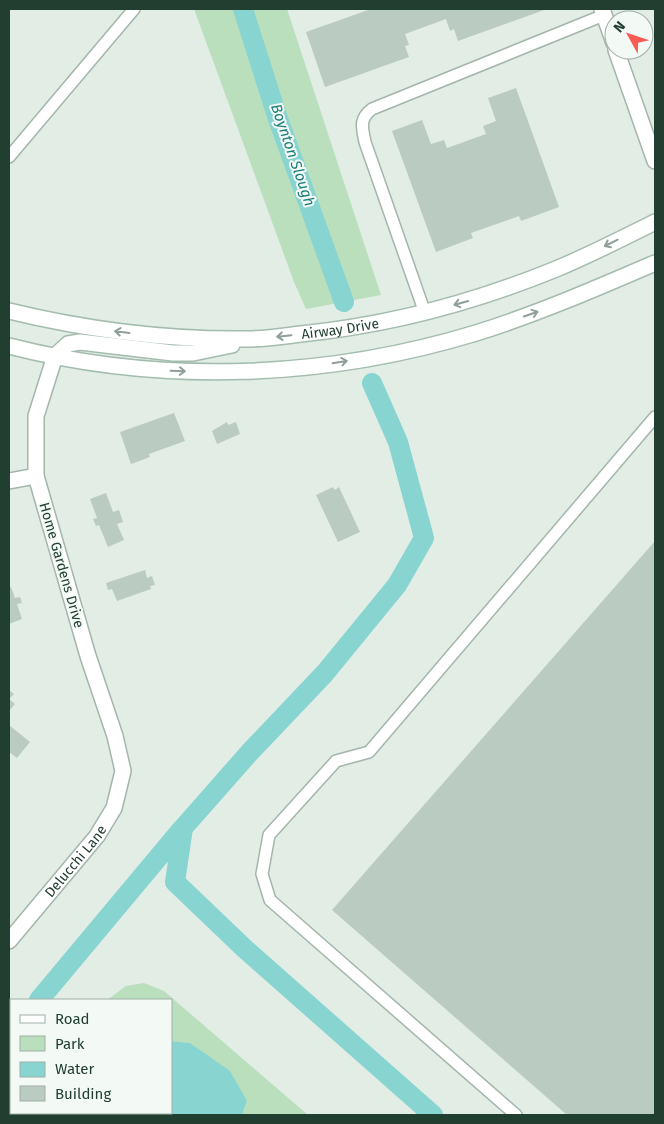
<svg xmlns="http://www.w3.org/2000/svg" width="664" height="1124" font-family="'Fira Sans',sans-serif">
<rect width="100%" height="100%" fill="#e2ede6"/>
<path fill="#badfbd" d="M194,9H287L381,295L306,309L294,282Z
M144,983L164,991L308,1115H242L247,1101L190,1043L171,1041V1000H107L126,986Z"/>
<path fill="#88d4d1" d="M171,1041L190,1043L230,1071L247,1101L242,1115H34L35,1113H171Z"/>
<g fill="none" stroke-linecap="round" stroke-linejoin="round">
<path stroke="#88d4d1" stroke-width="20" d="M243,9L277,116L344,302
M372,383L398,442L424,538L397,585L325,673L249,753L183,828L175,882L244,948L433,1115
M39,1000L182,829
M9,1036L11,1033"/>
</g>
<path fill="#bacbc1" d="M371,9H547L458,41L454,29L450,31L446,19L405,34L409,45L405,46L409,57L325,87L306,32Z
M516,88L559,207L521,221L519,216L471,233L473,238L436,252L392,131L422,120L431,144L444,140L447,148L486,134L483,126L496,121L488,98Z
M174,413L185,441L149,454L150,457L131,464L120,432Z
M227,422L228,425L236,422L240,434L217,444L212,431Z
M333,487L335,490L339,487L360,532L338,542L316,495Z
M106,493L113,512L119,510L123,522L117,524L124,540L108,547L99,525L96,526L93,519L97,518L90,499Z
M655,541V1115H567L332,910Z
M145,570L147,578L152,576L155,585L150,586L151,589L117,601L112,589L108,590L106,583Z
M11,587L15,598L20,597L22,603L17,604L22,619L9,624V588Z
M9,690L14,694L9,699L15,704L9,711Z
M9,725L30,742L17,758L9,752Z"/>
<g fill="none" stroke-linecap="round" stroke-linejoin="round">
<defs>
<path id="service" d="M9,157L134,9
M425,313L365,142C362,127 359,119 372,109L604,15
M516,1115L270,900L262,874L269,835L336,761L369,752L655,417"/>
<g id="minor">
<path d="M602,9L614,43"/>
<path d="M616,50L655,161"/>
<path d="M9,481L36,476"/>
<path id="s1" d="M9,941L97,836L114,808L123,771L115,736L88,656L36,476V416L55,356"/>
</g>
<g id="secondary">
<path id="s2" d="M9,311C87,330 168,340 248,339C266,339 284,336 301,334C391,325 473,303 556,269C590,255 623,238 655,222"/>
<path d="M9,346C161,385 325,379 476,333C537,314 597,288 655,263"/>
<path d="M55,356L68,344L80,342L173,353H193L232,345"/>
</g>
</defs>
<use href="#service" stroke="#a4b5ac" stroke-width="14"/>
<use href="#minor" stroke="#a4b5ac" stroke-width="18"/>
<use href="#secondary" stroke="#a3bcae" stroke-width="18"/>
<use href="#service" stroke="#fff" stroke-width="11"/>
<use href="#minor" stroke="#fff" stroke-width="15"/>
<use href="#secondary" stroke="#fff" stroke-width="15"/>
</g>
<defs><path id="oneway-shaft" d="M-6 0H5M1.5-3L5.5 0L1.5 3" fill="none" stroke-width="1.6" stroke-linecap="round" stroke-linejoin="round" transform="scale(1.25)"/></defs>
<g stroke="#909f98">
<use href="#oneway-shaft" transform="translate(611 243) rotate(154)"/>
<use href="#oneway-shaft" transform="translate(461 303) rotate(164)"/>
<use href="#oneway-shaft" transform="translate(531 314) rotate(-19)"/>
<use href="#oneway-shaft" transform="translate(122 332) rotate(-173)"/>
<use href="#oneway-shaft" transform="translate(284 336) rotate(174)"/>
<use href="#oneway-shaft" transform="translate(340 362) rotate(-10)"/>
<use href="#oneway-shaft" transform="translate(178 371) rotate(2)"/>
</g>
<g text-anchor="middle" stroke-width="4" stroke-linejoin="round" paint-order="stroke">
<g font-size="14" fill="#213f31" stroke="#f3f9f5">
<text dy="5" stroke="none"><textPath href="#s2" startOffset="334">Airway Drive</textPath></text>
<text transform="translate(62 565) rotate(74)" y="5">Home Gardens Drive</text>
<text dy="5" stroke="none"><textPath href="#s1" startOffset="104">Delucchi Lane</textPath></text>
</g>
<g font-size="15" font-style="italic" fill="#187e7a" stroke="#f3f9f5">
<text transform="translate(293 155) rotate(71)" y="5">Boynton Slough</text>
</g>
</g>
<rect width="664" height="1124" fill="none" stroke="#213f31" stroke-width="20"/>
<rect x="10" y="999" width="162" height="115" fill="#f3f9f5" stroke="#9fafa7"/>
<rect x="20" y="1015" width="25" height="8" fill="#ffffff" stroke="#9fafa7"/>
<text x="55" y="1024" font-size="15" fill="#213f31">Road</text>
<rect x="20" y="1036" width="25" height="15" fill="#badfbd" stroke="#9fafa7"/>
<text x="55" y="1049" font-size="15" fill="#213f31">Park</text>
<rect x="20" y="1062" width="25" height="15" fill="#88d4d1" stroke="#9fafa7"/>
<text x="55" y="1074" font-size="15" fill="#213f31">Water</text>
<rect x="20" y="1086" width="25" height="15" fill="#bacbc1" stroke="#9fafa7"/>
<text x="55" y="1099" font-size="15" fill="#213f31">Building</text>
<g transform="translate(629 35) rotate(310)"><circle r="24" fill="#f3f9f5" stroke="#9fafa7"/>
<path d="M0-4L9 19L0 12L-9 19Z" fill="#f85c55"/>
<text y="-8" font-size="14" font-weight="bold" text-anchor="middle" fill="#213f31">N</text>
</g>
</svg>
